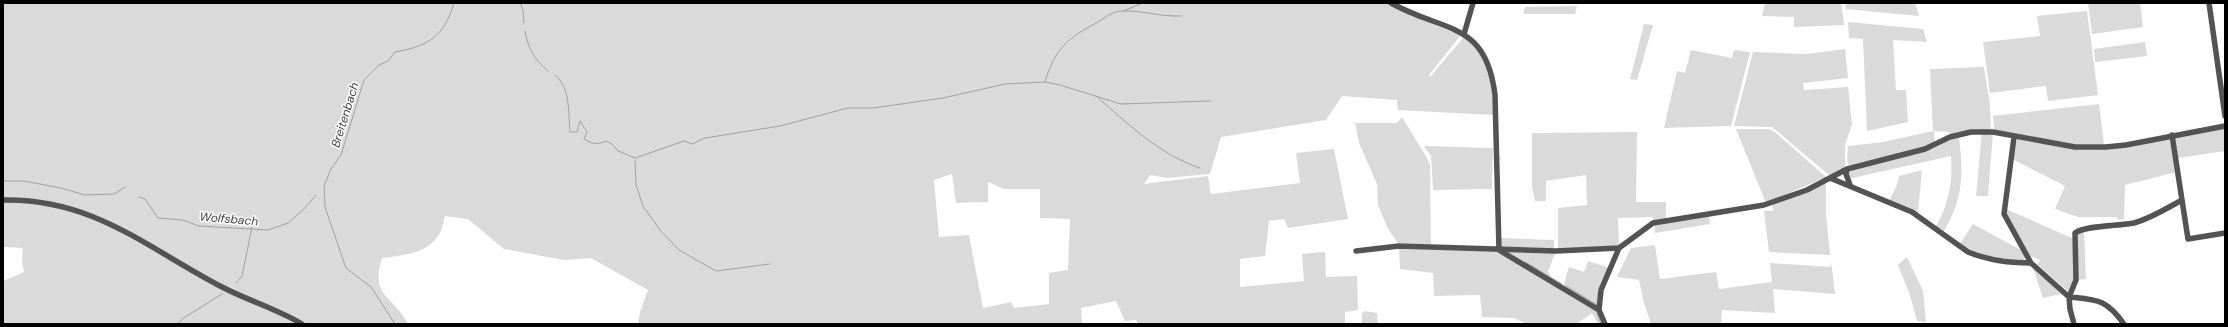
<svg xmlns="http://www.w3.org/2000/svg" width="2228" height="327" font-family="'DM Sans',sans-serif">
<rect width="100%" height="100%" fill="#fff"/>
<path fill="#dadada" fill-rule="evenodd" d="M3,3H1388L1409,15L1461,35L1429,75L1430,77L1464,37C1490,55 1493,86 1493,115L1398,110L1397,100L1342,96L1326,120L1221,137L1210,174L1167,178L1150,175L1144,184L1208,176L1211,194L1300,183L1296,153L1334,149L1348,219L1288,228L1284,219L1269,221L1265,256L1240,259V287L1304,281L1302,254L1325,252L1326,277L1357,276L1358,310L1345,312V324H1138L1136,320L1125,321L1116,301L1081,308L1082,324H638L640,312L648,290L591,258L564,260L504,249L468,219L445,216C443,221 443,227 441,231C429,254 405,255 382,258C370,297 392,294 408,324H3V281L24,272L22,262L23,248L3,247ZM952,174L956,203L988,202V182L1004,189H1040V218L1070,219L1068,270L1049,273V304L1014,308L1011,302L983,308L969,235L939,237L934,180Z
M1765,3H1841L1844,25L1794,27V17L1762,16Z
M1845,3H1915L1919,16L1846,9Z
M2088,3H2140L2143,27L2092,34Z
M1577,6L1575,14H1523L1525,7Z
M2087,11L2098,95L2048,101L2046,86L1990,93L1983,42L2040,36L2037,16Z
M1848,22L1923,29L1927,42L1893,40L1896,90H1906L1908,122L1867,131L1863,39L1849,38Z
M1644,24L1653,25L1637,80L1630,79Z
M2145,42L2147,56L2095,62L2094,49Z
M1845,49L1848,78L1803,83L1804,90L1848,87L1852,124L1845,145V168L1830,176L1772,127L1734,126L1753,52L1807,54Z
M1691,50L1732,58L1734,50L1750,52L1731,126L1664,128L1677,71L1685,73Z
M1984,67L1990,105L1991,130L1950,135L1949,132L1934,131L1935,145L1849,165L1847,161L1848,146L1883,142L1933,131L1930,69Z
M2099,104L2104,144C2068,147 2033,139 1997,132L1994,129L1993,116Z
M1402,117L1427,158L1430,165L1431,244L1398,243L1388,229L1378,205L1377,184L1359,143L1355,123H1397Z
M2225,128V151L2178,158L2174,137Z
M1736,129H1769L1775,132L1826,177L1766,203Z
M1982,131L1993,132L1988,196H1976Z
M1637,132L1636,202H1666V219L1653,222V217L1618,218L1619,246L1558,249V208L1587,205L1586,175L1546,181V201H1535L1532,187V133Z
M1959,136C1963,174 1964,197 1944,231L1936,226C1949,204 1953,181 1951,156L1848,179V170L1889,160H1895L1896,158L1934,148Z
M2170,137L2177,172L2125,185L2124,219L2119,220L2116,217H2078L2055,209L2065,186L2012,159L2017,139L2072,149Z
M1424,146L1493,148L1492,189L1433,190L1431,156Z
M1922,170L1918,213L1889,201L1897,185L1899,176Z
M1824,183L1826,184V215L1830,255L1769,252L1764,211H1773L1772,204Z
M2006,209L2074,239L2075,279L2069,292L2037,264L2040,260L2030,256L2006,214Z
M1709,216L1710,224L1655,233V224Z
M1973,224L2023,251L2026,257L2023,260C2000,259 1979,257 1960,244Z
M2084,231L2086,279L2077,280L2078,233Z
M1500,238L1554,240V249L1502,248Z
M1655,245L1660,279L1716,272L1719,289L1772,282L1770,263L1831,267V261L1835,294L1773,289L1775,313L1722,310L1721,324H1651L1644,303L1639,280L1617,277L1631,248Z
M1399,246L1556,251L1548,271L1553,282L1563,287L1569,267L1584,272L1588,261L1610,268L1605,279L1599,310L1605,324H1598L1592,313L1576,324H1528L1513,318L1482,317L1480,295L1434,296L1433,273L1400,269Z
M1907,257L1923,291L1926,322L1917,321L1910,295L1898,265Z
M2032,265L2061,294L2043,298Z
M1364,311L1377,313L1378,324H1362V314Z"/>
<g fill="none" stroke-linecap="round" stroke-linejoin="round">
<path stroke="#a1a1a1" stroke-width="1" d="M520,3L523,10L524,23
M1123,11L1143,3
M525,31C528,49 535,60 548,71
M555,75C571,88 568,112 570,132H577L580,121L587,132L584,139C592,144 598,145 606,141L612,144L618,151L635,158L684,141L692,144L705,138L780,126L848,108H873L943,98L1005,84L1045,82L1060,85L1121,104L1210,101
M1045,82C1055,48 1068,38 1098,22C1106,17 1113,11 1123,11C1141,10 1161,17 1181,16
M1096,96C1127,123 1160,155 1200,168
M635,160L636,185L643,206L660,230L679,250L716,271L770,264
M3,181H24L61,188L85,195L114,194L125,187
M139,197L145,199L158,218L183,220L199,226L268,230L288,223L304,209L316,195
M1525,262L1562,284
M236,283L242,276L252,227
M1566,286L1597,305
M1597,313L1601,324
M178,324L182,319L222,294
M395,324L371,287L346,268L325,207L324,186L331,169L341,155L364,80L379,65L388,61L395,52C428,46 444,37 454,3"/>
<path stroke="#535353" stroke-width="5.5" d="M1391,3C1444,33 1486,20 1495,95L1499,250
M2209,3L2225,116
M1464,34L1473,3
M2172,135L2188,239L2225,233
M2014,137L2004,214L2031,263L2069,297
M1847,169L1846,174L1850,185
M1830,178L1912,212L1968,252C1987,260 2010,263 2031,263
M3,200C93,198 147,248 222,287C249,301 277,309 302,324
M1499,250L1599,310L1605,324
M1356,251L1399,246L1556,251L1619,248L1653,223L1764,205L1807,190L1847,169L1925,149L1950,137L1971,132H1993L2075,147H2106L2126,145L2225,126
M2069,297C2098,300 2106,299 2124,324
M1599,310L1601,290L1619,248
M2074,324L2070,309L2069,297L2076,280L2075,233C2086,225 2119,226 2134,223C2152,218 2167,208 2182,200"/>
</g>
<g text-anchor="middle" stroke-width="3" stroke-linejoin="round" paint-order="stroke">
<g font-size="12" font-style="italic" fill="#424242" stroke="#fff">
<text transform="translate(345 115) rotate(-73)" y="4">Breitenbach</text>
<text transform="translate(229 219) rotate(5)" y="4">Wolfsbach</text>
</g>
</g>
<rect width="2228" height="327" fill="none" stroke="#000000" stroke-width="8"/>
</svg>
